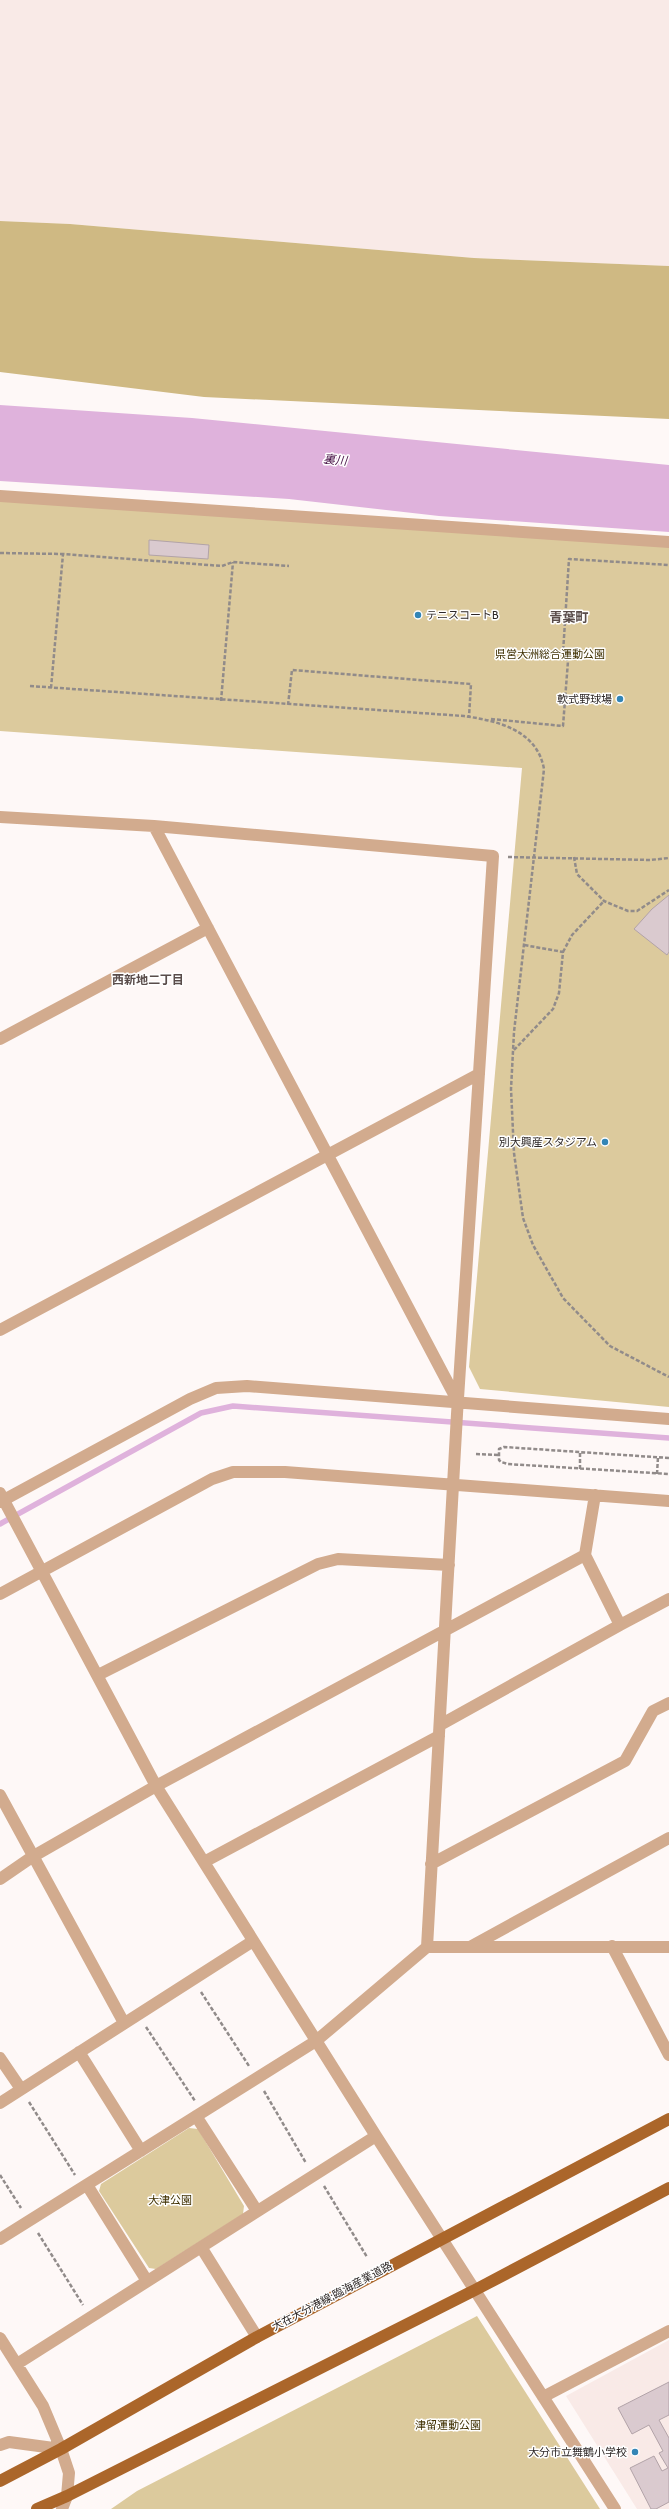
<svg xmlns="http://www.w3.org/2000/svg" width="669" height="2509" font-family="Cabin,'Noto Sans JP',sans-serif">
<rect width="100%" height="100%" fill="#fef8f7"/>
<path fill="#f9eae7" d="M0,0H669V266L474,258L70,224L0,221Z
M669,2340V2509H637L566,2396Z"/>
<path fill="#dcca9d" d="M0,499L669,545V1407L480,1389L469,1367L522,768L0,731Z
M189,2128L198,2129L244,2206L243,2214L156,2269L149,2268L99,2191L101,2184Z
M477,2316L600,2509H111L137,2491Z"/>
<path fill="#cfb983" d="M0,221L70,224L474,258L669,266V419L204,397L0,372Z"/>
<path fill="#dfb2dc" d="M0,405L192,418L669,465V532L439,516L289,499L0,481Z"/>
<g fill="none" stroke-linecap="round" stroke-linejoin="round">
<path stroke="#dfb2dc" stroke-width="5.5" d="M0,1524L201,1413L233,1406L669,1438"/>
</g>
<path fill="#dacacf" stroke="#b2a3a8" d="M149,540L209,545L208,559L149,555Z
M669,895V952L667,955L634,929L652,909Z
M669,2382V2415L659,2420L669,2438V2502L656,2509H651L630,2468L654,2456L662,2471L668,2468L659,2453L663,2451L649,2425L632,2434L618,2408Z"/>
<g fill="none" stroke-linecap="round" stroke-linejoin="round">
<path stroke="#918b8a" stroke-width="2.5" stroke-dasharray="4 2" stroke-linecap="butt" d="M0,553L63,554
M30,686L464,716C498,721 537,730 544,769L514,1032L511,1089L514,1153L523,1218L533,1245L563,1298L610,1346L669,1377
M51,688L63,554L222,566L233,562L289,566
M221,701L233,562
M288,705L292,670L471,684L469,717
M491,719L563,726L568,661L563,653L569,559L669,565
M508,857L650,860L669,858
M574,857L577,874L604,901L628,911H637L669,890
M563,952L572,935L604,901
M514,1050L553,1009L559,993L563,952L524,945
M476,1454L498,1455
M669,1458L504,1447L499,1449V1460L501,1462L508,1464L669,1474
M580,1469V1452
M657,1474L658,1457
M201,1992L249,2066
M146,2027L195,2101
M264,2091L306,2163
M29,2102L75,2175
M0,2175L21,2208
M324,2186L367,2257
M38,2233L83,2305"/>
<path stroke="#d2ab8e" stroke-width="12" d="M0,496L669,542
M0,817L154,826L493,856L457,1414L427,1947
M154,826L458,1402
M0,1039L208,928
M0,1330L479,1074
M0,1493L156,1786L376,2136L615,2509
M0,1502L190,1399L216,1388L247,1386L669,1419
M0,1594L212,1479L233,1472H285L669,1501
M620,1625L669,1599
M98,1675L318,1564L338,1559L449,1565
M440,1725L620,1625L585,1555L595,1495
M0,1795L124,2023
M204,1862L439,1736
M431,1864L625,1761L653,1711L669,1703
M0,1879L32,1857L156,1786L585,1555
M612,1946L669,2055
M470,1947L669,1838
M79,2052L141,2151
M0,2058L21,2089
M0,2103L253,1941
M196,2116L257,2211
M87,2185L147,2281
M0,2239L316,2041L427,1947H669
M201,2247L257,2337
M0,2338L43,2406L61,2449L69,2473L67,2496L62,2509
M17,2364L376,2136
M543,2397L669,2331
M0,2445L9,2442L61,2449"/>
<path stroke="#ab662a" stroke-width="12" d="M0,2481L61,2449L257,2337L669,2119
M37,2509L67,2496L475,2290L669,2188"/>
</g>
<g fill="#3385b6" stroke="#fff" stroke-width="1.5">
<circle cx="418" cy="615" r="4"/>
<circle cx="620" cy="699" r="4"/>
<circle cx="605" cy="1142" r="4"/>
<circle cx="635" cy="2452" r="4"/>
</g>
<g text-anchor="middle" stroke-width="3" stroke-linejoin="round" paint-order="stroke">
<g font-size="11" fill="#2e2827" stroke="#fff" text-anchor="end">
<text x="426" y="619" text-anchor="start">テニスコートB</text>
<text x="612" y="703">軟式野球場</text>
<text x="597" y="1146">別大興産スタジアム</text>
<text x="627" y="2456">大分市立舞鶴小学校</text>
</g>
<g font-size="11" fill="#403103" stroke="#fff">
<text x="550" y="658">県営大洲総合運動公園</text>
<text x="170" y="2204">大津公園</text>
<text x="448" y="2429">津留運動公園</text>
</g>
<g font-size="11" fill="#2e2827" stroke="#fff">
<text transform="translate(332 2296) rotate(-28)" y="4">大在大分港線;臨海産業道路</text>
</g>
<g font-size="12" font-style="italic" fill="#491448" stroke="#fff">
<text transform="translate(335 460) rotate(5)" y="4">裏川</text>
</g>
<g font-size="12" font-weight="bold" fill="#594c4a" stroke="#fff">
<text x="148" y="984">西新地二丁目</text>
</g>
<g font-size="13" font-weight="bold" fill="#594c4a" stroke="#fff">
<text x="569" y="622">青葉町</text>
</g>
</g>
</svg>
